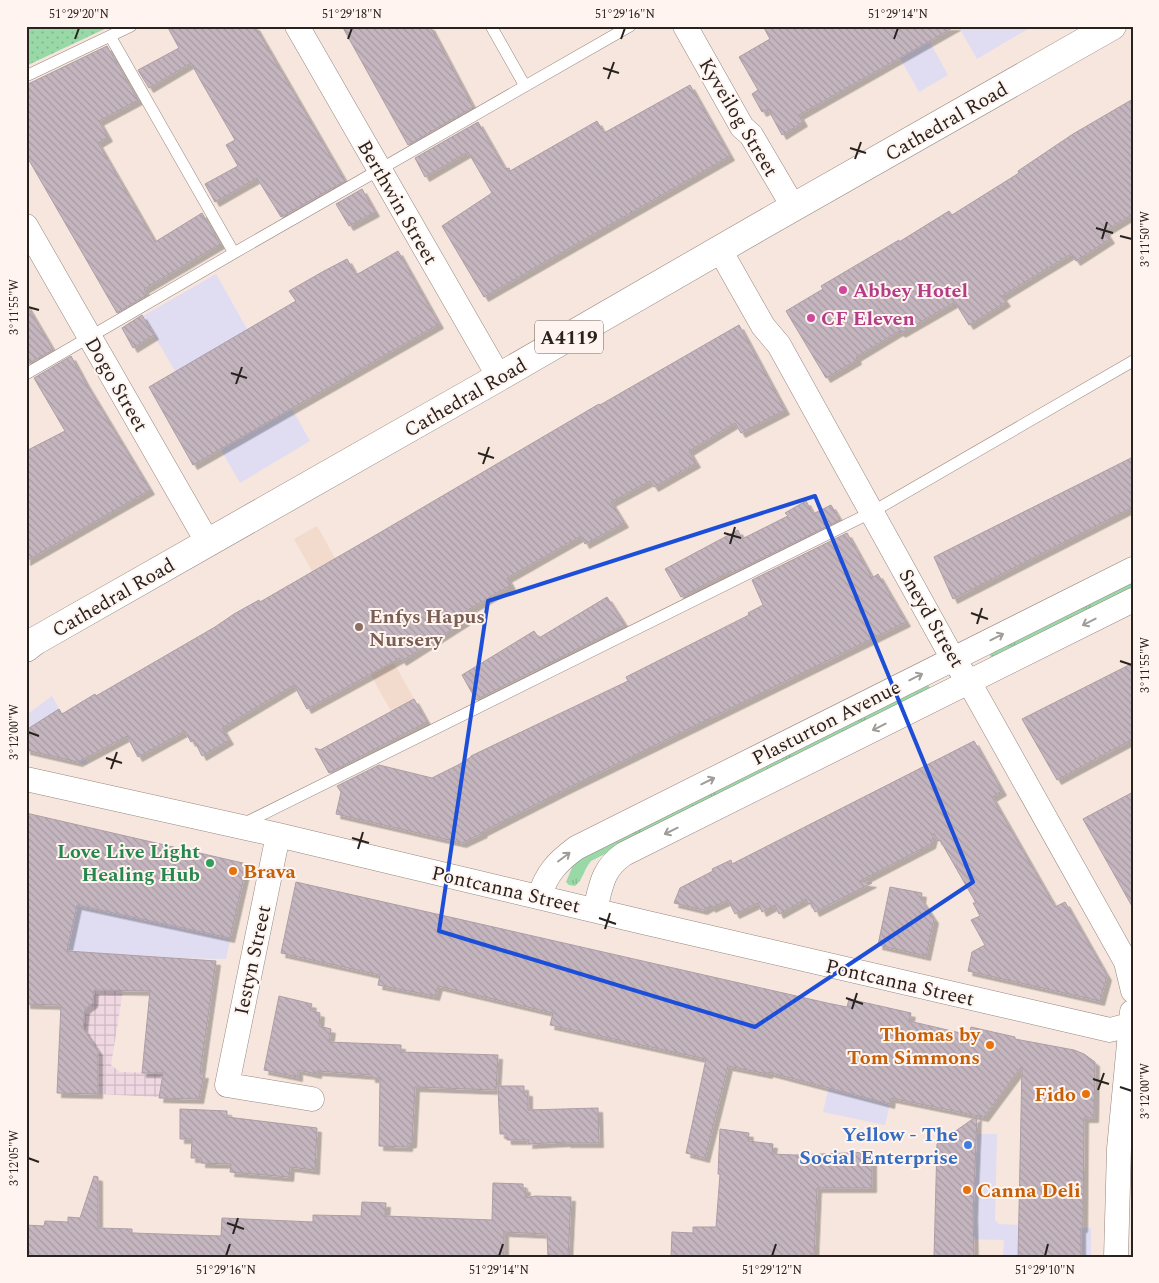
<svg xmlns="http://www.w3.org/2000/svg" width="1159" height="1283" font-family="Spectral,serif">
<defs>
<pattern id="industrial-grid" width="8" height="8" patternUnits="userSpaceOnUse" patternTransform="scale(1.25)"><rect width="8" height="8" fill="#f0d8e3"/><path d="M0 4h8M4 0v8" fill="none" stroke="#ceb9c2"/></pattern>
<pattern id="grass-tufts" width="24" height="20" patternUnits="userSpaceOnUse" patternTransform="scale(1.25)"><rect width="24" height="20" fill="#99d8a7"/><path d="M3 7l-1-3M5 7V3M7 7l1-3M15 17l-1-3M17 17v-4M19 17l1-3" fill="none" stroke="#84b98f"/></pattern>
<pattern id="park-dots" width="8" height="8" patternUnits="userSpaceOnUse" patternTransform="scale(1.25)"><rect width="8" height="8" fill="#99d8a7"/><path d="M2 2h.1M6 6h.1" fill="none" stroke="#84b98f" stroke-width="1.8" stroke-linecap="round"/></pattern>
<pattern id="building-back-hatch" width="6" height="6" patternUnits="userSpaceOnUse" patternTransform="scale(1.25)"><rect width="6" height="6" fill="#c4b5be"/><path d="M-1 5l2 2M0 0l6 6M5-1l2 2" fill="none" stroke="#a89ba3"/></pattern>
<filter id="shadow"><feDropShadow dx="4.5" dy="4.5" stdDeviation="0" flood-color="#0004"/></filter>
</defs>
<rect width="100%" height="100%" fill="#f6e6dd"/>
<path fill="#e0dcf2" d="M882,26H921L948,75L919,92Z
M958,26H1033L977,59Z
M216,274L310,441L240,483L143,316Z
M52,696L62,714L88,765L26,750V718L29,713Z
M26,813L247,864L226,959L176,958L64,951L26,941Z
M849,999L911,1013L885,1125L823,1112Z
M952,1134H997L995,1220L999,1224L1091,1228V1257H1003L1004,1240L960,1239L936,1213L937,1144Z"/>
<path fill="url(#industrial-grid)" d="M128,960L111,1065L120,1072L163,1073L159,1097L57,1092L61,1008Z"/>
<path fill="#f2dacd" d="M317,526L427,722L404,734L294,539Z"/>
<path fill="url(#grass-tufts)" d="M1133,578V592L993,659L990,656L991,652Z
M927,683L930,688L591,861C584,869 583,880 575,886L569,885L566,882L574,863L579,856Z"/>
<path fill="url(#park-dots)" d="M26,26H111L26,66Z"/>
<path fill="url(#building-back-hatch)" stroke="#ad9ea7" filter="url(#shadow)" d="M167,26H255L345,181L281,217L257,178L215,202L205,184L238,166L226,145L235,140L202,83L191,63L149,88L138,70L179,48Z
M342,26H430L473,107L408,145Z
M763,26H956L799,115L803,122L782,135L768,109L762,112L752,94L758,90L739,57L770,39Z
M107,46L138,100L99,121L108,137L98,143L135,207L155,242L202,213L220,244L144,289L147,295L117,313L26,155V85Z
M690,85L730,156L484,297L442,226L492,193L468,152L425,177L415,158L478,122L505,169L509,168L510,171L597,121L604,133Z
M1133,99V214L1105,231L1110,239L1076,261L1071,254L1002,296L1006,302L969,325L955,302L901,333L899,331L856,357L857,360L826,378L786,311L823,289L821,286L899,240V242L949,211L952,215L1019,173L1018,171L1073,134Z
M362,189L375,212L349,226L336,204Z
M398,251L439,324L193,465L149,387L296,301L289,291L324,271L347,259L356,275Z
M26,304L53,350L26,365Z
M142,315L154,335L133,348L122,328Z
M739,325L785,410L741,433L735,423L689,451L696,463L654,487L650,481L611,502L624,523L585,544L581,536L507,578L511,585L461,614L465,621L402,661L400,658L307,709L294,685L222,728L229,740L202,756L194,740L191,742L185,731L138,757L127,736L78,762L26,750V730L59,709L62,714L95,694L96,696L215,627L234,614L259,600L260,602L381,532L599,404L600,405Z
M71,356L85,382L150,490L26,561V451L65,431L34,378Z
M1133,457V507L953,599L934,557Z
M806,501L813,514L831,505L840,520L732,573L731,571L681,597L665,569L738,530L742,539L788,516L785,513Z
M847,533L872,578L878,574L906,622L566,789L482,832L483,833L462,843L336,814L341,792L337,786L379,765L432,778L458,765L471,757V756L628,681L626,677L749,615L748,613L763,605L752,580Z
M607,597L625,625L476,700L462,675L534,631L539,638Z
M1133,663V739L1057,780L1022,719Z
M414,699L427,722L329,773L315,748L320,750Z
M974,741L1002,791L992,797L1055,907L1065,902L1107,976L1100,1001L968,971L972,952L985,945L971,920L980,916L973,903H976L940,840L938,841L934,833L931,844L860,881L872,883L815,912L811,903L808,904L806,899L779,914L775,905L762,912L758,903L735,914L728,900L711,908L710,906L703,910L674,903L680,888L713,871L712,869L731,860L732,864Z
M1133,792V908L1083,819Z
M26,813L247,864L230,938L77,905L67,951L216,961L205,1037L200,1074H204L199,1099L159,1098L163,1073H142L150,991L94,990L93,1003L85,1009L83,1028L98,1051V1094L57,1093L61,1005L26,1004Z
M296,882L827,1003L847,1007L849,999L911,1013L909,1021L969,1035L971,1027L1015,1037V1039L1074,1050L1084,1054L1095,1062L1094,1118H1084L1083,1228H1081V1257H1018L1022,1066L984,1117L891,1098L890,1104L768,1072V1074L728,1066L705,1158L686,1153L706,1059L550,1025L553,1013L438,986L435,996L378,985L380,975L281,953Z
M890,887L922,893L921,899L934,919L926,956L878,945Z
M279,996L312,1004L310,1010L320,1013L319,1026L331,1029L329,1042L401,1045V1052L498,1055L496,1090L415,1087L412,1143L408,1144V1147L379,1146L380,1078H371V1075L317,1071V1074L298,1070V1077L264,1070Z
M498,1086H524V1092H528V1110L598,1108L599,1143H566V1142L528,1144L529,1140H507L506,1134H500Z
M180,1109L227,1111V1117L317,1128L315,1170L290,1167L289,1177L230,1172L231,1164L201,1163V1158H191L192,1139H180Z
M977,1116L973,1214L974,1257H934L937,1144Z
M720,1129L749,1133L748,1141L773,1144L772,1154L795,1155L872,1152V1188H817L814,1257H671L672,1232L693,1233V1227H716L720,1174H718Z
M94,1176L98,1177V1228L132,1229V1233L221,1236L222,1218L313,1222V1215L361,1216L362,1202L386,1203L385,1216L492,1220L493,1183L523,1184V1188H526L525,1198L535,1196L571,1197L568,1257H548L547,1234L504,1232V1257H26V1225L44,1226L45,1221L68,1222V1217L80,1218Z"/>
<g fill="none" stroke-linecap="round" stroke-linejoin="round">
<defs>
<path id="lane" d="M491,26L525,86
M110,36L234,253
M26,76L131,26
M26,374L234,253L630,26
M243,824L872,512L1133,361"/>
<path id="street" d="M297,26L499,377
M685,26L742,127L751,135L794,208
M26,226L208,543
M720,250L763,326L779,345L953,659L969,682L1126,962L1133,991
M26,779L278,835L643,922L1110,1030L1133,1024
M278,835L227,1085L312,1099
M539,897C547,873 556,863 576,848L1133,569
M595,910C601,886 602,869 624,854L1133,600
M1116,1257L1119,1149L1132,1012"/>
<path id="primary" d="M26,648L35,641L499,377L757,228L1112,26"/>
</defs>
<use href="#lane" stroke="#96877f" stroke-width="12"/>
<use href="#street" stroke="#96877f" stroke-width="25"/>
<use href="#primary" stroke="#96877f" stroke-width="29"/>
<use href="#lane" stroke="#fff" stroke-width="11"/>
<use href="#street" stroke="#fff" stroke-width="24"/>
<use href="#primary" stroke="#fff" stroke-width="28"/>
</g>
<defs><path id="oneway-shaft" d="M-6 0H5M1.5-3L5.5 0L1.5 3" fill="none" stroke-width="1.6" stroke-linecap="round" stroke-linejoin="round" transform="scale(1.25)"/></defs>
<g stroke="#9f9c9a">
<use href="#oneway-shaft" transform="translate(1089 622) rotate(153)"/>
<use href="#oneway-shaft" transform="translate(997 637) rotate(-27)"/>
<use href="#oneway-shaft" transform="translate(916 677) rotate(-27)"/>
<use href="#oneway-shaft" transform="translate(879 727) rotate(153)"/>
<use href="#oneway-shaft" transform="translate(708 781) rotate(-26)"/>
<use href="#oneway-shaft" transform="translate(671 831) rotate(154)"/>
<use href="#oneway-shaft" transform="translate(564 857) rotate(-37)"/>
</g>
<path fill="none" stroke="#1d4ed8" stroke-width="4" stroke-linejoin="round" d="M815,496L973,882L755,1027L439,931L488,601Z"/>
<path fill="none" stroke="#29231f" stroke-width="2" d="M75,39L79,28M348,39L352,28M621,39L625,28M894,39L898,28M603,68L619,73M608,79L614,62M850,148L866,153M855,159L861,142M1096,228L1113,233M1120,236L1132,239M1102,239L1107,222M28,307L39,310M231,373L247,378M236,384L242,367M478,453L494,458M483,464L489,447M724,533L741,538M730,544L735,527M971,613L988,619M977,624L982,608M1120,661L1132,665M28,732L39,736M106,758L122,763M111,769L117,752M352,838L369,843M358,849L363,832M599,918L616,924M605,929L610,913M846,998L863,1004M852,1009L857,993M1093,1079L1109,1084M1120,1087L1132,1091M1098,1090L1104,1073M28,1158L39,1162M227,1223L244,1229M233,1234L238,1218M226,1256L230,1244M499,1256L503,1244M772,1256L776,1244M1045,1256L1048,1244"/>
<g fill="#d1479c" stroke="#fff4ef" stroke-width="2">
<circle cx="843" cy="290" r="5"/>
<circle cx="811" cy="318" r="5"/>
</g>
<circle fill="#8d6e63" stroke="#fff4ef" stroke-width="2" cx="359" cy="627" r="5"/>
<circle fill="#2e9e5b" stroke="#fff4ef" stroke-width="2" cx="210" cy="863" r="5"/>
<g fill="#e8710a" stroke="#fff4ef" stroke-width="2">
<circle cx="233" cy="871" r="5"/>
<circle cx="990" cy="1045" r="5"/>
<circle cx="1086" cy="1094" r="5"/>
<circle cx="967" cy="1190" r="5"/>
</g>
<circle fill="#3f7fe0" stroke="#fff4ef" stroke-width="2" cx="968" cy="1145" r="5"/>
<g text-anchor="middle" stroke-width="4" stroke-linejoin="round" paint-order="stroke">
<rect fill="#fff4ef" stroke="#69625d" stroke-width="1" x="535" y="320.5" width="68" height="33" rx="4"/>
<g font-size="19" font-weight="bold" fill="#29231f">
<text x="569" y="344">A4119</text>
</g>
<g font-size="20" fill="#29231f" stroke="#fff4ef">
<text transform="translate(739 117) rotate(59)" y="7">Kyveilog Street</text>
<text transform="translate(946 121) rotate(-30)" y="7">Cathedral Road</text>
<text transform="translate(398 202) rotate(60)" y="7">Berthwin Street</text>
<text transform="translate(117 384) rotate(60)" y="7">Dogo Street</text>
<text transform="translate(465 397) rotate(-30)" y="7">Cathedral Road</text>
<text transform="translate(113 597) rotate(-30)" y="7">Cathedral Road</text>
<text transform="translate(932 618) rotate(60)" y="7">Sneyd Street</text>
<text transform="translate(826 722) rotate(-27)" y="7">Plasturton Avenue</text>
<text transform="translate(506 889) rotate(13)" y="7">Pontcanna Street</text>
<text transform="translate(252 960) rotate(-78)" y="7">Iestyn Street</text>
<text transform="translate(900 982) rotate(13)" y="7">Pontcanna Street</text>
</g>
<g font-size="20" font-weight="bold" fill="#b23c85" stroke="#fff4ef" text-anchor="start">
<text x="853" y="297">Abbey Hotel</text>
<text x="821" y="325">CF Eleven</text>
</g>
<g font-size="20" font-weight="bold" fill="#785e54" stroke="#fff4ef" text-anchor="start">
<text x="369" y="623">Enfys Hapus<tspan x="369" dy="23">Nursery</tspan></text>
</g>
<g font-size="20" font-weight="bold" fill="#27864d" stroke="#fff4ef" text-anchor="end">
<text x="200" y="858">Love Live Light<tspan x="200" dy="23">Healing Hub</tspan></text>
</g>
<g font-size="20" font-weight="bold" fill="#c56008" stroke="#fff4ef" text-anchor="start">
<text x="243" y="878">Brava</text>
<text x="980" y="1041" text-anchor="end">Thomas by<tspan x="980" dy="23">Tom Simmons</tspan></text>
<text x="1076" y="1101" text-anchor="end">Fido</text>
<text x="977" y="1197">Canna Deli</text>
</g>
<g font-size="20" font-weight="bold" fill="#366cbe" stroke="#fff4ef" text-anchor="end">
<text x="958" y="1141">Yellow - The<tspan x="958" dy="23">Social Enterprise</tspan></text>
</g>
</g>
<rect width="1159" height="1283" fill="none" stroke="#fff4ef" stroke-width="55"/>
<rect x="28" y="28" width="1104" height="1228" fill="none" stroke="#29231f" stroke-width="2"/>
<g font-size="12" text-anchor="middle" fill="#29231f">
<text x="79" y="18">51°29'20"N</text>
<text x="352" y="18">51°29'18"N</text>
<text x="625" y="18">51°29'16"N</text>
<text x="898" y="18">51°29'14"N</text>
<text transform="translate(1145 239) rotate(-90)" y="4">3°11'50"W</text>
<text transform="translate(14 307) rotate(-90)" y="4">3°11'55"W</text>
<text transform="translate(1145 665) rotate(-90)" y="4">3°11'55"W</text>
<text transform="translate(14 732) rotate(-90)" y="4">3°12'00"W</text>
<text transform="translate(1145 1091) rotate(-90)" y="4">3°12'00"W</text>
<text transform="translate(14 1158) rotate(-90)" y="4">3°12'05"W</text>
<text x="226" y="1274">51°29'16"N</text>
<text x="499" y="1274">51°29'14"N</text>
<text x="772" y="1274">51°29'12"N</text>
<text x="1045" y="1274">51°29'10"N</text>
</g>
</svg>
